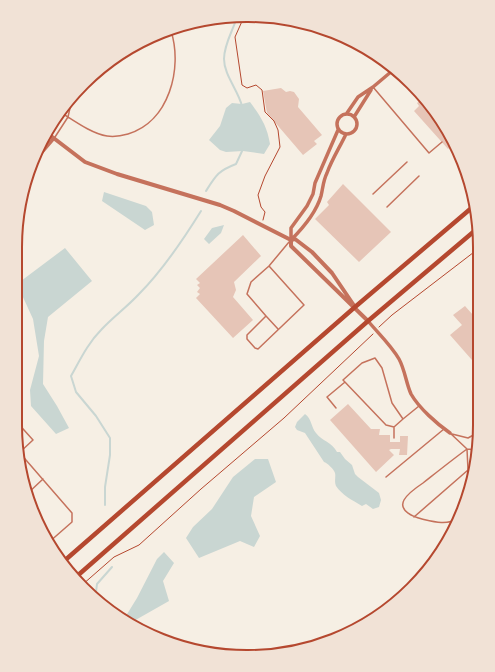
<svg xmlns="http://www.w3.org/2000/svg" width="495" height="672" font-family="Signika,sans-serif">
<rect width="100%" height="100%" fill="#f6efe4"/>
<path fill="#c9d6d2" d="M250,102C261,117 267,126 270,144L264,154L243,151L226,152L220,150L209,140L220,126L226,108L232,103L242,104Z
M104,192L146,206L152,212L154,225L145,230L102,201Z
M224,225L221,233L209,244L204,239L212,228Z
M65,248L92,281L48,317L44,341L43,384L57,406L69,428L56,434L31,406L30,390L39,356L33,319L17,284Z
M305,414C312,419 311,427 316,433C322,441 332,442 337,452H340L345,459L352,465L355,474L358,477L379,493L381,500L379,507L373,509L366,504L362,506C352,500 342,495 336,486C334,481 336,477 335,473C334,469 327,463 324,462L305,433L297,430L295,427L297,422Z
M255,459H268L276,482L254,497L251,516L260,536L254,547L240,541L199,558L186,538L193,527L212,509L233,477Z
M164,552L174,563L163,581L169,601L132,622L124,619L137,598L157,559Z"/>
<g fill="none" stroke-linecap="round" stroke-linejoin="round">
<path stroke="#c9d6d2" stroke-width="2" d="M236,20C232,32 224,45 224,59C224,75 238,90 242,106
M206,191C216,175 218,171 236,164L243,149
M105,505V487L110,455V438L96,416L76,392L71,376C80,360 88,343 101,330C113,317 127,307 139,294C163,270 183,240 201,211
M95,600L97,584L112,567"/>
</g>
<path fill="#e6c5b7" d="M281,88L286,92L290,91L294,92L299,99L298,107L322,135L314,141L317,144L303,155L267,113L263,91Z
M423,98L432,106L442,124L440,126L454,144L448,149L414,111L419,106L417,103Z
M343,184L391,232L359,262L315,219L329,205L327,202Z
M243,235L261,256L234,282L236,290L233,297L253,320L233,338L196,298L200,294L197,292L200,288L197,285L200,283L196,279Z
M465,306L473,315L479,311V368L450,335L462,325L453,315Z
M348,404L371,429H380L379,435H390V442H400V436H408L407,455H399L400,449H391L389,450L394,455L376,472L330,420Z
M459,509L461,513L458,521L453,515Z"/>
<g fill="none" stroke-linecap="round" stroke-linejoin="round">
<path stroke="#b5482f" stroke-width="1" d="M243,19L235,37L242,85L247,88L256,85L262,90L265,112L274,121L278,130L280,147L265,176L258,195L261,207L265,212L263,220
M379,327L392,315L478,249
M82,585L114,557L139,545L201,489L284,418L373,334"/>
<path stroke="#c5725c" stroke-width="1.5" d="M373,87L429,153L442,142
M60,112C73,120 92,134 107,136C114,137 121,136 128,134C169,122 183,68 171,31
M448,136H449
M55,137L68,117L72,99
M373,194L407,162
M387,207L419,176
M269,266L304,305L258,349L255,348L247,339V335L266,316L247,294L251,282L269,266L289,242
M266,316L278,329
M375,358L382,368L392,403L403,419L394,427L386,425L343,380L362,363Z
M336,408L327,397L345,382
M403,419L419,406
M15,420L33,440L19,453
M450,433L467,449C452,460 437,472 423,483C417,487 408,493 404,500C398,511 414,517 422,519C435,522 446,525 458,519
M452,434L468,438L479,432
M394,438V427
M19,452L72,513V522L48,543
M386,477L444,429
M27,485L31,490
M469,491L467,449L477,450
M27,494L43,479
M414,517L468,470L472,475"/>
<path stroke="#c5725c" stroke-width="3.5" d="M347,113L358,97L373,87L392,71
M337 124a10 10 0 1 1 20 0a10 10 0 1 1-20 0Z
M354,117L371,90
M36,159L54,138
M291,240V228L307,206L313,194L315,183L338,130
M291,240C303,228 316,213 321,196C323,188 323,181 327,173C332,159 340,147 346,134
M368,321C378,333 391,345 399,359C405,370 406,383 411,394C419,408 437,424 450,433"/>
<path stroke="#c5725c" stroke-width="4" d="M47,133L85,162L117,174L220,205L234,211L291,240L295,239L312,252L332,273L355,307
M291,240V246L368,321"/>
<path stroke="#b5482f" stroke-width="4.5" d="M63,562L355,307L475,205
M76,577L368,321L478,228"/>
</g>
<path d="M0 0H495V672H0ZM247 22H248A225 225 0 0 1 473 247V425A225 225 0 0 1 248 650H247A225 225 0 0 1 22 425V247A225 225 0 0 1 247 22Z" fill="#f1e2d6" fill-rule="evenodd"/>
<path fill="none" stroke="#b5482f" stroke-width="2" d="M247 22H248A225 225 0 0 1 473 247V425A225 225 0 0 1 248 650H247A225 225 0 0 1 22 425V247A225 225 0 0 1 247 22Z"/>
</svg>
